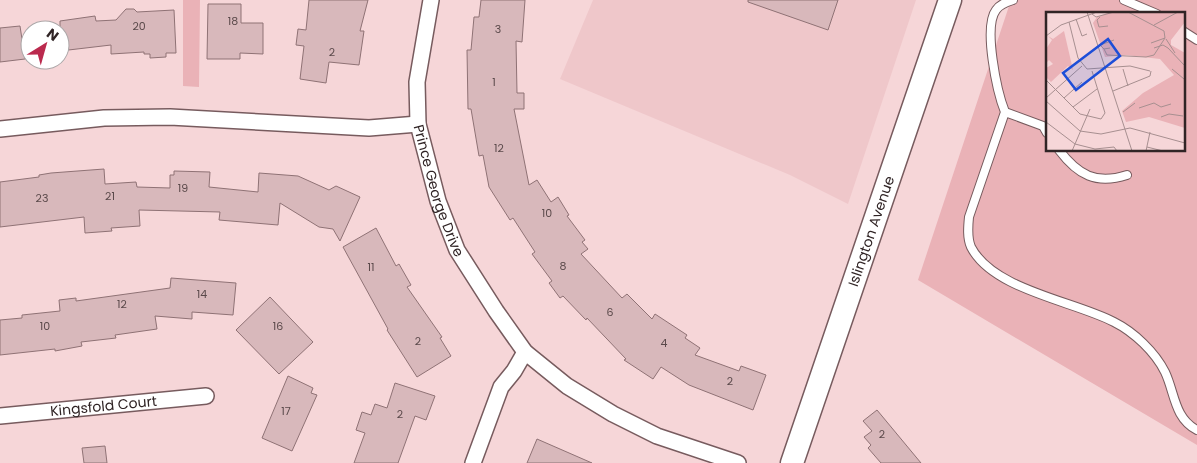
<svg xmlns="http://www.w3.org/2000/svg" width="1197" height="463" font-family="Poppins,sans-serif">
<rect width="100%" height="100%" fill="#f6d6d8"/>
<path fill="#efc7ca" d="M593,0H916L848,204L790,175L560,79Z"/>
<path fill="#eab2b7" fill-rule="evenodd" d="M183,0H200L199,87L183,86Z
M1011,0H1197V445L918,280ZM1047,14H1183V150H1047Z"/>
<path fill="#d8b8bb" stroke="#8f7275" d="M309,0H368L360,31H364L359,65L329,62L326,83L300,79L304,46L296,45L298,29L306,30Z
M481,0H525L522,42L516,41L517,93H524V109H514L529,185L537,180L551,202L558,197L569,215L567,216L585,240L582,242L588,249L581,254L622,298L627,294L652,319L655,314L687,335L685,338L700,348L695,355L739,371L741,366L766,375L753,410L689,385L661,367L653,379L624,360L626,359L587,318L586,320L563,296L560,298L549,283L552,281L532,254L535,252L513,218L510,220L489,187L483,155L479,156L471,109H468L467,50H471L474,17H479Z
M748,0H838L828,30L748,2Z
M208,4H241V23H263V54L240,53V59H207Z
M126,9H134L137,12L174,10L176,53H166V57L150,58V54H144V52L111,54V45L60,51V21L95,16L96,21L116,20Z
M20,26L25,59L0,62V28Z
M104,169L105,184L136,182L137,187L170,188V175H174V171L210,172L209,187L258,192L259,173L298,176L329,190L336,186L360,197L340,241L333,229L319,227L280,203L278,225L219,220L220,212L139,210L140,226L111,228L112,231L85,233L84,217L0,227V182L39,177V175L51,173Z
M376,228L396,266L399,264L411,285L407,287L442,337L440,338L451,356L417,377L387,330L388,329L343,247Z
M171,278L236,283L233,315L192,312V319L155,316L157,329L115,335L116,338L81,342L82,346L55,351V349L0,355V320L22,318V315L60,311L59,300L76,298V301L170,288Z
M270,297L313,342L279,374L236,330Z
M288,376L313,388L311,393L317,395L292,451L262,438Z
M395,383L435,396L426,420L415,416L398,463H354L365,433L356,430L362,412L371,415L375,404L387,408Z
M877,410L921,463H881L868,448L871,445L864,437L872,431L863,421Z
M537,439L592,463H527Z
M105,446L107,463H84L82,448Z"/>
<g fill="none" stroke-linecap="round" stroke-linejoin="round">
<defs>
<path id="service" d="M1013,0C1007,2 1000,4 996,10C983,27 997,92 1005,112L1043,126L1047,133
M1124,0L1157,14
M1183,31L1197,40
M1005,112L969,217C968,227 967,238 971,247C993,290 1074,301 1114,322C1134,332 1155,352 1165,372C1175,393 1174,418 1197,430
M1059,150C1078,175 1096,185 1127,175"/>
<g id="minor">
<path id="s1" d="M431,0L417,82L418,124L438,201L457,250L496,311L525,352L567,386L613,414L657,436L738,463"/>
<path d="M0,129L104,118L170,117L369,128L418,124"/>
<path id="s2" d="M0,416L206,396"/>
<path d="M473,463L501,387L514,371L525,352"/>
</g>
<g id="secondary">
<path id="s3" d="M792,463L950,0"/>
</g>
</defs>
<use href="#service" stroke="#775b5e" stroke-width="10"/>
<use href="#minor" stroke="#775b5e" stroke-width="18"/>
<use href="#secondary" stroke="#775b5e" stroke-width="25"/>
<use href="#service" stroke="#fff" stroke-width="8"/>
<use href="#minor" stroke="#fff" stroke-width="15"/>
<use href="#secondary" stroke="#fff" stroke-width="22"/>
</g>
<g text-anchor="middle" stroke-width="4" stroke-linejoin="round" paint-order="stroke">
<g font-size="11" fill="#5a494a">
<text x="233" y="25">18</text>
<text x="139" y="30">20</text>
<text x="498" y="33">3</text>
<text x="332" y="56">2</text>
<text x="494" y="86">1</text>
<text x="499" y="152">12</text>
<text x="183" y="192">19</text>
<text x="110" y="200">21</text>
<text x="42" y="202">23</text>
<text x="547" y="217">10</text>
<text x="563" y="270">8</text>
<text x="371" y="271">11</text>
<text x="202" y="298">14</text>
<text x="122" y="308">12</text>
<text x="610" y="316">6</text>
<text x="45" y="330">10</text>
<text x="278" y="330">16</text>
<text x="418" y="345">2</text>
<text x="664" y="347">4</text>
<text x="730" y="385">2</text>
<text x="286" y="415">17</text>
<text x="400" y="418">2</text>
<text x="882" y="438">2</text>
</g>
<g font-size="14" fill="#302425" stroke="#fff">
<text dy="5" stroke="none"><textPath href="#s1" startOffset="195">Prince George Drive</textPath></text>
<text dy="5" stroke="none"><textPath href="#s3" startOffset="245">Islington Avenue</textPath></text>
<text dy="5" stroke="none"><textPath href="#s2" startOffset="104">Kingsfold Court</textPath></text>
</g>
</g>
<g transform="translate(1046 12)">
<rect width="139" height="139" fill="#f6d6d8"/>
<path d="M64,0H139V10L125,28V33L139,41V116L103,105L80,110L76,99L97,81L128,63L114,47L80,43L59,45L47,11L51,5ZM18,19L27,58L22,54L5,70L0,65V56L7,52L3,48L0,51V37L6,28L2,24L7,27Z" fill="#eab2b7"/>
<path fill="none" stroke="#a78f90" stroke-width="1" d="M41,0L86,139M82,0L118,19L119,26L105,31M46,2L50,5L68,0M54,5L51,8L53,15L62,14M30,7L36,24L41,22M23,10L32,46L41,57L84,54L104,59M108,13L132,0M0,24L15,13L51,0M120,27L129,41M64,36L58,37L54,33L68,28M108,36L117,33L122,36L139,54M58,37L61,43L100,45L108,43L119,26M77,57L82,74M126,57L138,67M0,68L34,102L55,107L59,101L46,59M67,79L104,64L105,59M0,86L36,54M18,86L36,70M0,89L34,119L55,122L84,116L139,131M27,95L51,77M93,96L108,91L115,95L125,92M77,100L89,91M115,105L123,102L137,104M0,110L29,132L49,137L68,135L71,139M101,135L117,139M26,139L44,97M100,139L104,120"/>
<path fill="#1d4ed8" fill-opacity="0.15" stroke="#1d4ed8" stroke-width="2.5" d="M62,27L74,44L30,78L17,61Z"/>
<rect width="139" height="139" fill="none" stroke="#302425" stroke-width="2.5"/>
</g>
<g transform="translate(45 45) rotate(37)"><circle r="24" fill="#ffffff" stroke="#aca7a8"/>
<path d="M0-4L9 19L0 12L-9 19Z" fill="#bb2a4e"/>
<text y="-8" font-size="14" font-weight="bold" text-anchor="middle" fill="#302425">N</text>
</g>
</svg>
